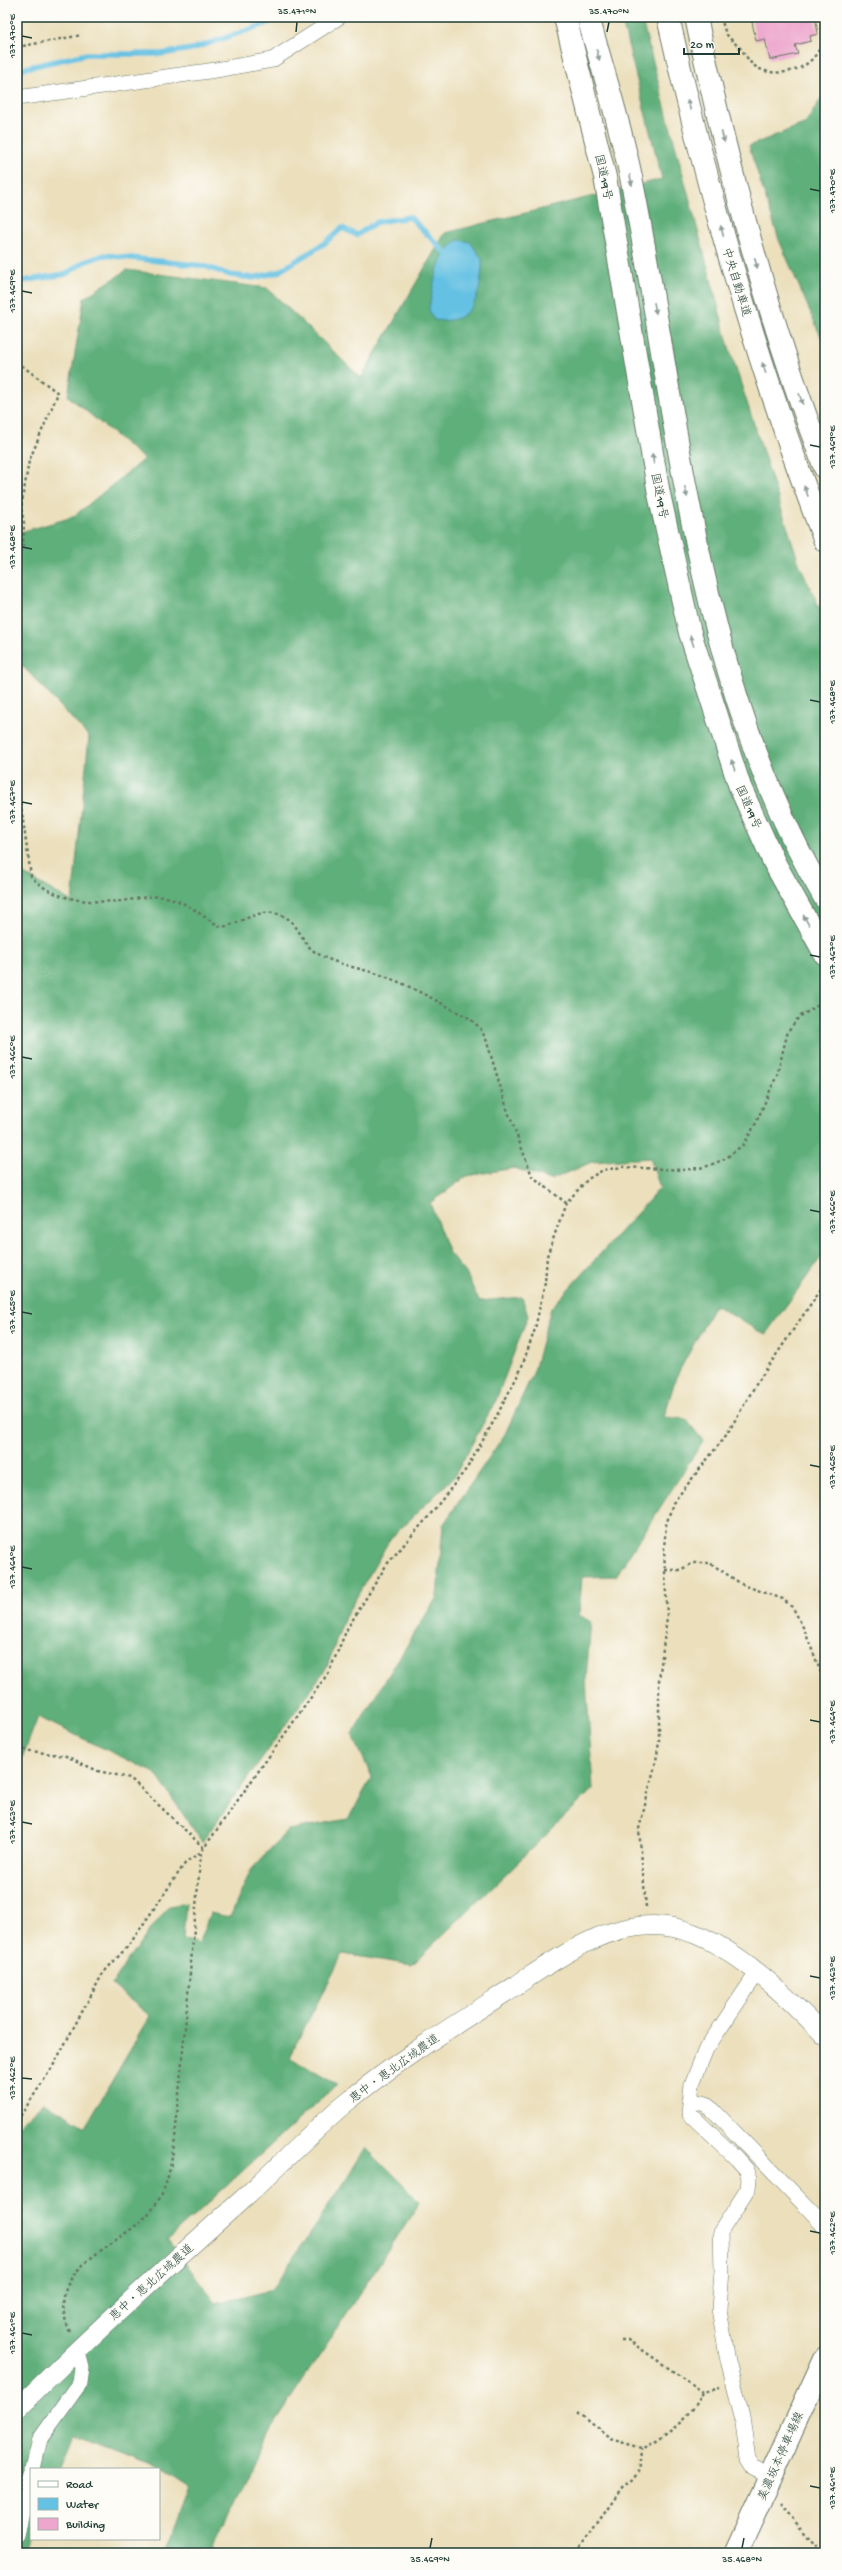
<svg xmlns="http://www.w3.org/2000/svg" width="842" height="2570" font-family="'Gochi Hand','Klee One',sans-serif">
<rect width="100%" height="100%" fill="#fdfcf7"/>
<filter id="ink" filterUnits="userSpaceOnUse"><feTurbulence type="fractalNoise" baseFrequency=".025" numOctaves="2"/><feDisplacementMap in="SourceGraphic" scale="8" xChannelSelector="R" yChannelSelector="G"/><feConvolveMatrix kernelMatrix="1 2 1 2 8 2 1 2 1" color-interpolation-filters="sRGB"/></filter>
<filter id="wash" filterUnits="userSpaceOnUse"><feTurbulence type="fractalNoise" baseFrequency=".012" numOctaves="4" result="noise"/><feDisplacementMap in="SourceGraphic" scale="16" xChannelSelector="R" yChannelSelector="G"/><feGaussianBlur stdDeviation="0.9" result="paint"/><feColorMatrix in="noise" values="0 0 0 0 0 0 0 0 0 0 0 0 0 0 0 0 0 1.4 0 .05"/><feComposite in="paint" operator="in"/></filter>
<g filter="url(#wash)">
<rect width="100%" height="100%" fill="#ebdfbc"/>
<path fill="#5faf7a" stroke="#3f7657" d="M621,17H641L729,347L799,563L825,620V1252L765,1335L715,1305L676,1377L664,1417L686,1419L703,1441L616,1576L582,1577L579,1615L591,1622L586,1679L593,1789L412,1965L343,1954L289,2057L337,2084L168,2240L216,2303L273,2289L366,2148L420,2202L270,2430L211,2553H166L190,2489L150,2463L72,2435L58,2469H31V2532L22,2553H17V2127L44,2102L85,2127L150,2016L112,1985L126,1962L169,1906L186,1903L183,1939L198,1944L210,1913L230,1917L251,1870L288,1830L348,1819L372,1777L352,1734L437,1597L443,1525L505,1434L534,1371L551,1308L660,1188L650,1158L592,1162L551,1180L514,1168L467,1176L430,1203L449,1253L466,1273L479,1301L522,1297L528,1316L496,1400L454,1477L390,1539L344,1619L327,1667L202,1842L155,1773L38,1717L17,1771V870L72,902L89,737L17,660V533L73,517L144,459L68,396L84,298L127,270L267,288L361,378L445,233L662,179Z
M825,92V346L779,240L749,146L806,123Z"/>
<path fill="#65c1e3" stroke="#427f8c" d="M458,240L470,242L482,259C482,291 475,326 434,320L429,310C433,285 437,256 458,240Z"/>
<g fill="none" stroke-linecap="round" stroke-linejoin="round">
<path stroke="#65c1e3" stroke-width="5.5" d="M17,70L87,54H161L192,49L266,24L277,17
M17,282L66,274L84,262L104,255L204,266L230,275L253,278L278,272L325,243L342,228L357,235L377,222L410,217L451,258"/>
</g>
<g id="blocks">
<path fill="#eda6cd" d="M751,17H815L818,34L810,36L811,41L795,45L798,54L770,60L765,39L756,41Z"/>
</g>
</g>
<g filter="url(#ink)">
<use href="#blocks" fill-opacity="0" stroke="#667664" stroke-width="1"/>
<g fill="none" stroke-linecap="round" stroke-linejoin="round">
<defs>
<path id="minor" d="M17,98L216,70L272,60L339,17
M757,1973L706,2049L692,2084L689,2113L737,2159L747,2170L749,2179L748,2189L721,2231L722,2271L719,2309L728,2361L742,2416L748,2460L753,2468L771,2477
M690,2100L705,2104L713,2110L825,2226
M33,2469L40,2439L80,2383L82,2368L77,2349
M17,2535L31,2476"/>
<path id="tertiary" d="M17,2409C91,2335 168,2266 246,2196C278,2167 309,2134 343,2105C394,2063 450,2028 506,1992C554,1961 604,1921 663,1926C721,1931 786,1995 825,2036"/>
<path id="secondary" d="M736,2553L825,2358"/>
<path id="trunk" d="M565,17L605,177L659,494L690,633L740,787L774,862L825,954
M588,17C603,70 620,124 631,177C680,421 695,680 825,898"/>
<path id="motorway" d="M668,17C708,196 759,369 825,541
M696,17C728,170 769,322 825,468"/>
</defs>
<use href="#minor" stroke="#667664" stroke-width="16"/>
<use href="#tertiary" stroke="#667664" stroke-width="20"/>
<use href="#secondary" stroke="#667664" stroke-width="24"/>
<use href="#trunk" stroke="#667664" stroke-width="24"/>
<use href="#motorway" stroke="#667664" stroke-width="24"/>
<path stroke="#667664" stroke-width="2.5" stroke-dasharray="3 3" stroke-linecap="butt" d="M721,17C726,38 727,35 741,49C745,54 748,60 752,64C768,78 800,74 813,58C818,53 821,46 825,40
M17,47L82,35
M17,362L58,393L29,461L21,508L24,523L23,546L17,561
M17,779L31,876C52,901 90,903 121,901C138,899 153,894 169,898C190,903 204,919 222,927C240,924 255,910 274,913C300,918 298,940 315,952C335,965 361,968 384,976C413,987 442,1004 469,1018L480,1028L486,1039L507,1109L532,1176L566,1203
M665,1570H680L693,1563H710L743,1585L783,1599L793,1608L804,1629L825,1683
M17,1749L66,1756L98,1771L130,1778L204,1848
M646,1907L639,1829L656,1761L659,1742V1680L667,1617L664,1548L666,1525L673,1503L727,1434L755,1386L825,1283
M17,2121L53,2066L103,1973L129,1945L186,1862L201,1852
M70,2332C39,2264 123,2249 154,2207C169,2187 171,2162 175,2138L201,1852L329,1672L347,1629L387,1564L429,1516L467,1468L495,1419L521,1369L535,1329L545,1283L547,1256L566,1203L588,1179L603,1170L623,1167L683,1170L705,1167L725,1159L744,1144L755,1125L777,1075L788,1031L799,1017L825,1001
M621,2340H628L703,2392
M578,2412L610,2439L642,2448C666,2436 692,2417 703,2392L719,2388
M780,2504L822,2553
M576,2553L623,2487C639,2479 641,2464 642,2448"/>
<use href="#minor" stroke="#fff" stroke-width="15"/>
<use href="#tertiary" stroke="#fff" stroke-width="19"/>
<use href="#secondary" stroke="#fff" stroke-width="22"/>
<use href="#trunk" stroke="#fff" stroke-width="22"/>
<use href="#motorway" stroke="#fff" stroke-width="22"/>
</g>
<defs><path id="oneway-solid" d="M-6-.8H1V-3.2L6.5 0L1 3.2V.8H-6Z"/></defs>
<g fill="#8f9e9a">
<use href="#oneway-solid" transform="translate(598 55) rotate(75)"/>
<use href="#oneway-solid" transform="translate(689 105) rotate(-105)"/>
<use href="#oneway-solid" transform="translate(723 137) rotate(75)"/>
<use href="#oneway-solid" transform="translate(631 180) rotate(79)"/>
<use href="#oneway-solid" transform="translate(722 231) rotate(-105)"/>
<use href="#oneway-solid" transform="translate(756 263) rotate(75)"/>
<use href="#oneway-solid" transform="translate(655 308) rotate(80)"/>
<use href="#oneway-solid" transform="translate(764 368) rotate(-108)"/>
<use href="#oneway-solid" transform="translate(801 399) rotate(71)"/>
<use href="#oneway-solid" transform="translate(653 459) rotate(-99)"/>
<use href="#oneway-solid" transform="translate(806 491) rotate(-111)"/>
<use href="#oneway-solid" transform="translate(686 492) rotate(77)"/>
<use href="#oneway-solid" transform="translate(692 641) rotate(-108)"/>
<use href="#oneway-solid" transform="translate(733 765) rotate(-108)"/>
<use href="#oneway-solid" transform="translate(806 920) rotate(-119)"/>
</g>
</g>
<path fill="none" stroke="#1f3d34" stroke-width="1.5" d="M296,32L297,22M607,32L609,22M22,36L32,38M810,189L820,191M22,291L32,293M810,445L820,447M22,547L32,549M810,700L820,702M22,802L32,804M810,955L820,957M22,1057L32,1059M810,1210L820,1212M22,1312L32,1314M810,1465L820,1467M22,1567L32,1569M810,1720L820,1722M22,1822L32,1824M810,1976L820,1978M22,2078L32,2079M810,2231L820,2233M22,2333L32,2335M810,2486L820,2488M430,2548L432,2538M742,2548L744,2538"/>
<g text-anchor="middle" stroke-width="3.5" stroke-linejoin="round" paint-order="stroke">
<g font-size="12" fill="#1f3d34" stroke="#fdfcf7">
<text transform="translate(604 177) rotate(78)" y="4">国道19号</text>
<text transform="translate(737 282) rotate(73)" y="4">中央自動車道</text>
<text transform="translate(660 496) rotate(79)" y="4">国道19号</text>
<text transform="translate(749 807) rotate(66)" y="4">国道19号</text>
<text transform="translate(394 2068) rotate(-36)" y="4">恵中・恵北広域農道</text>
<text transform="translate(151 2282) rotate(-42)" y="4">恵中・恵北広域農道</text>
<text transform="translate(780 2456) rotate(-66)" y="4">美濃坂本停車場線</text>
</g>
</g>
<rect width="842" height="2570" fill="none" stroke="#fdfcf7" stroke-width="44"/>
<rect x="30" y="2468" width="130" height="72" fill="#fdfcf7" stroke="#a4b0a9"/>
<rect x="38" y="2481" width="20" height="6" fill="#ffffff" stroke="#a4b0a9"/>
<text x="66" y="2488" font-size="12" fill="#1f3d34">Road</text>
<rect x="38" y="2498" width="20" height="12" fill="#65c1e3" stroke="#a4b0a9"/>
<text x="66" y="2508" font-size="12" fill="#1f3d34">Water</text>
<rect x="38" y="2518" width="20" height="12" fill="#eda6cd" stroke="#a4b0a9"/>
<text x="66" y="2528" font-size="12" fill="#1f3d34">Building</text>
<path d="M684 48v6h55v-6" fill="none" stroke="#1f3d34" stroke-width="2"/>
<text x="690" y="48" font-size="12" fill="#1f3d34" stroke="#fdfcf7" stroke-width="3" paint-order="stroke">20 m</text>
<rect x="22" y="22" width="798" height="2526" fill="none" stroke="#1f3d34" stroke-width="1.5"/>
<g font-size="10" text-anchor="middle" fill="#1f3d34">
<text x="297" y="14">35.471°N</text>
<text x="609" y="14">35.470°N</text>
<text transform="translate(11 36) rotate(-90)" y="4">137.470°E</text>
<text transform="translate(831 191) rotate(-90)" y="4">137.470°E</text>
<text transform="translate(11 291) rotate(-90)" y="4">137.469°E</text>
<text transform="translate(831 447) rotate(-90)" y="4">137.469°E</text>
<text transform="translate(11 547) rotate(-90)" y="4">137.468°E</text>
<text transform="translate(831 702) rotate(-90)" y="4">137.468°E</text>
<text transform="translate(11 802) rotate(-90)" y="4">137.467°E</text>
<text transform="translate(831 957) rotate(-90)" y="4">137.467°E</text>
<text transform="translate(11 1057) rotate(-90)" y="4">137.466°E</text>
<text transform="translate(831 1212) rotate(-90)" y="4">137.466°E</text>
<text transform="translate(11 1312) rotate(-90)" y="4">137.465°E</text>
<text transform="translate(831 1467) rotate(-90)" y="4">137.465°E</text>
<text transform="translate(11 1567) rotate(-90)" y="4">137.464°E</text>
<text transform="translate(831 1722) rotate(-90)" y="4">137.464°E</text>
<text transform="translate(11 1822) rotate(-90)" y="4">137.463°E</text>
<text transform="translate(831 1978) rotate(-90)" y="4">137.463°E</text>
<text transform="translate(11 2078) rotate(-90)" y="4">137.462°E</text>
<text transform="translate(831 2233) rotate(-90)" y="4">137.462°E</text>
<text transform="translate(11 2333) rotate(-90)" y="4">137.461°E</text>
<text transform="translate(831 2488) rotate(-90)" y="4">137.461°E</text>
<text x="430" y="2562">35.469°N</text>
<text x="742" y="2562">35.468°N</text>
</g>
</svg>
